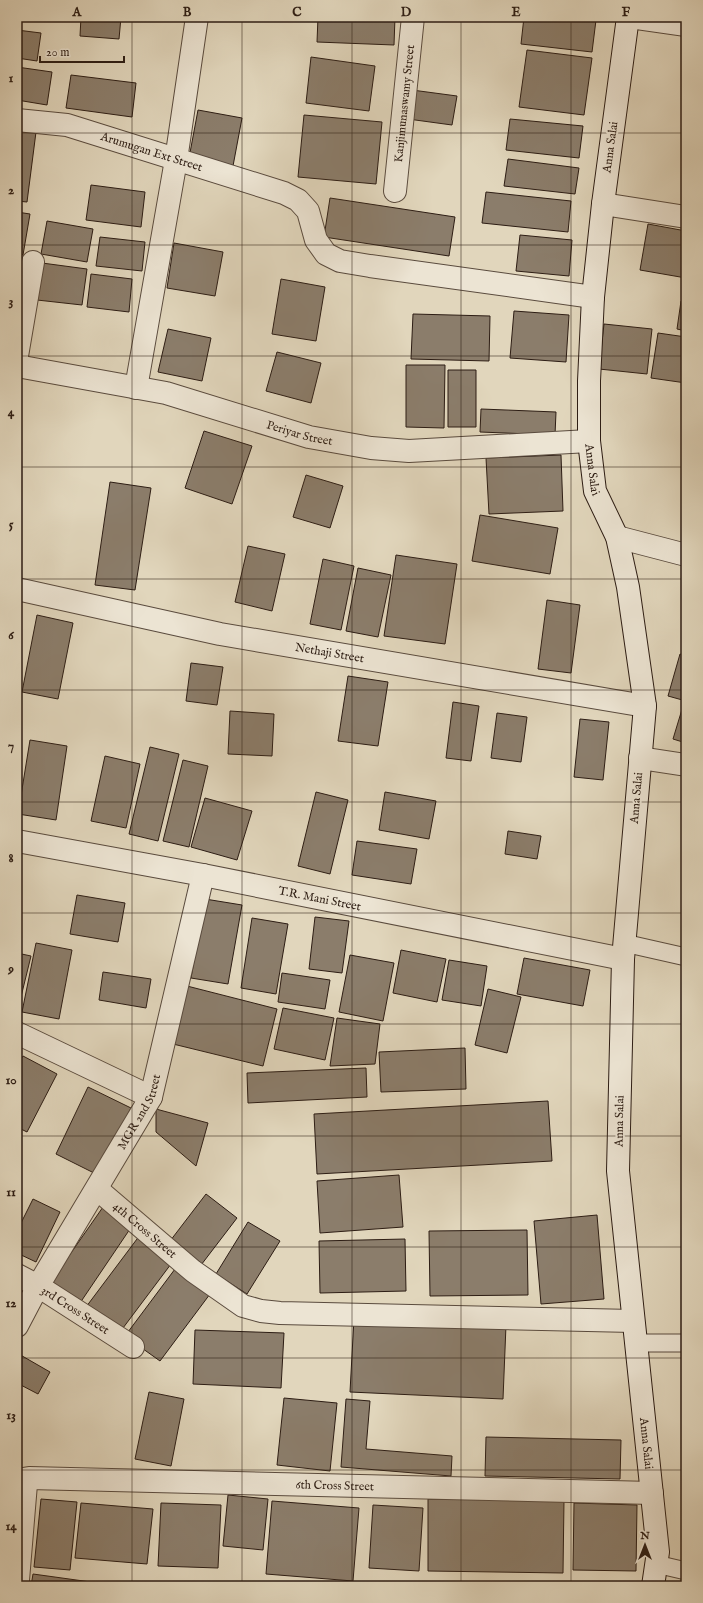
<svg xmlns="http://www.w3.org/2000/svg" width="703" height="1603" font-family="'IM FELL English',serif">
<rect width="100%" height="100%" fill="#e1d6bc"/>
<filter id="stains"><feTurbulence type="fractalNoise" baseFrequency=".005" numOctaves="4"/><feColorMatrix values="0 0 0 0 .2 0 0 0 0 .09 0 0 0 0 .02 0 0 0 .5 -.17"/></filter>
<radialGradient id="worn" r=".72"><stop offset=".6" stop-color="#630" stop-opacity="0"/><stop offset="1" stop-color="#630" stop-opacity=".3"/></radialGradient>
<path fill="#8b7d6b" stroke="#2d1d14" d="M81,17H121L119,39L80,36Z
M318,17H395L394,45L317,42Z
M524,17H566L596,20L592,52L521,44Z
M17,30L41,33L37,61L17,58Z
M527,50L592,58L584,115L519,107Z
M311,57L375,66L369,111L306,103Z
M17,67L52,72L47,105L17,100Z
M71,75L136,83L132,117L66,108Z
M412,90L457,96L452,125L408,119Z
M198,110L242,118L233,166L189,158Z
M304,115L382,122L376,184L298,177Z
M510,119L583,126L579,158L506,150Z
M17,129L36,132L27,202L17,201Z
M508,159L579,168L575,194L504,186Z
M91,185L145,192L141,227L86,220Z
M486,192L571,201L568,232L482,223Z
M330,198L455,217L449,256L324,237Z
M17,212L30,214L23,255L17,254Z
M47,221L93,229L87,262L41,254Z
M648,224L686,231V278L640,270Z
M520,235L572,240L569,276L516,271Z
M100,237L145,242L142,271L96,266Z
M174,243L223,252L215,296L167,288Z
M42,263L87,269L82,305L37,300Z
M91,274L132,279L129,312L87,307Z
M281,279L325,287L316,341L272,334Z
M681,301H686V331L677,329Z
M514,311L569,315L566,362L510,358Z
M413,314L490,316L489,361L411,359Z
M604,324L652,329L647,374L599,369Z
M168,329L211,338L202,381L158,372Z
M658,333L686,337V383L651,378Z
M277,352L321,363L311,403L266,391Z
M406,365H445L444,428L406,427Z
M448,370H476V427H448Z
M481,409L556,412L555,435L480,432Z
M204,431L252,446L232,504L185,488Z
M561,455L563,511L489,514L486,458Z
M306,475L343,486L330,528L293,517Z
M110,482L151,488L135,590L95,585Z
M480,515L558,528L550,574L472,561Z
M248,546L285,554L272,611L235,602Z
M396,555L457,564L445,644L384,636Z
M323,559L354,566L341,630L310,624Z
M358,568L391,575L378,637L346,631Z
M547,600L580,605L571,673L538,669Z
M37,615L73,623L58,699L22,692Z
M680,654L686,656V701L668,696Z
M191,663L223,667L217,705L186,701Z
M348,676L388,682L378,746L338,741Z
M453,702L479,706L471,761L446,758Z
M683,706L686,707V743L673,739Z
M230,711L274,714L272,756L228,754Z
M497,713L527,717L521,762L491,758Z
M580,719L609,722L603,780L574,777Z
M30,740L67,746L56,820L18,814Z
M150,747L179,754L158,841L129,834Z
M105,756L140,764L126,828L91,821Z
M183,760L208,766L189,847L163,841Z
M316,792L348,800L330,874L298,866Z
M385,792L436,801L429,839L379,830Z
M205,798L252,811L237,860L191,847Z
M508,831L541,836L537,859L505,854Z
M357,841L417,849L411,884L352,875Z
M77,895L125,903L118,942L70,934Z
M205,899L242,905L228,984L191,978Z
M315,917L349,921L342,973L309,969Z
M252,918L288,924L276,994L241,988Z
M36,943L72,950L59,1019L22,1012Z
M401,950L446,959L437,1002L393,993Z
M17,953L31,956L19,1005L17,1004Z
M350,955L394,963L383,1021L339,1012Z
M524,958L590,970L583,1006L517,994Z
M449,960L487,966L481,1006L442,1000Z
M103,972L151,979L146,1008L99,1000Z
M282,973L330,980L325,1009L278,1002Z
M187,986L277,1009L263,1066L173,1044Z
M488,989L521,997L507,1053L475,1045Z
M283,1008L334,1018L325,1060L274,1049Z
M337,1018L380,1024L375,1064L330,1066Z
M465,1048L466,1089L381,1092L379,1052Z
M23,1056L57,1074L27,1132L17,1127V1066Z
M366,1068L367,1097L248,1103L247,1073Z
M88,1087L131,1108L98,1175L56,1154Z
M548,1101L552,1161L317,1174L314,1114Z
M156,1109L208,1123L196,1166L156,1132Z
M399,1175L403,1227L320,1233L317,1181Z
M206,1194L237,1218L198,1269L167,1245Z
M33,1199L60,1212L36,1262L17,1253V1231Z
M103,1207L132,1226L80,1303L50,1283Z
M597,1215L604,1299L541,1304L534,1221Z
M248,1222L280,1241L247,1294L216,1274Z
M527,1230L528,1295L430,1296L429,1231Z
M140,1235L174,1260L120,1332L86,1307Z
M405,1239L406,1291L320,1293L319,1241Z
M178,1265L213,1290L160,1361L125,1336Z
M354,1318L506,1325L503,1399L350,1392Z
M195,1330L284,1333L281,1388L193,1384Z
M17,1353L50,1372L38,1394L17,1383Z
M149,1392L184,1399L171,1466L135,1459Z
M284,1398L337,1403L330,1471L277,1465Z
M346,1399L370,1401L366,1449L452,1456L451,1476L341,1467Z
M486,1437L621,1440L620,1479L485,1476Z
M228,1495L268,1499L263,1550L223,1546Z
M41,1499L77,1502L70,1570L34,1567Z
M428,1499L564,1500L563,1573L428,1571Z
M272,1501L359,1508L353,1581L266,1574Z
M81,1503L153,1509L147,1564L75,1558Z
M161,1503L221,1505L218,1568L158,1566Z
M574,1503L637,1505L636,1571L573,1570Z
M373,1505L423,1508L419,1571L369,1568Z
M33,1574L98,1583L97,1586H31Z"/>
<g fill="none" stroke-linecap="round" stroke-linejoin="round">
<defs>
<path id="lane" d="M624,943L686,957
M636,1343H686
M656,1564L686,1571
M20,1586L29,1478"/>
<g id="street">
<path d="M630,17L686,25"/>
<path id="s1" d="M17,120L67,125L284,193L298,200L308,211L316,240L326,254L340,261L370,266L593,297"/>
<path id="s2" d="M395,191L413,17"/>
<path d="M603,204L686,217"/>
<path d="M17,356L33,262"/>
<path id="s3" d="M17,366L166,393L309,437L371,448L409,451L589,441"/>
<path d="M136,388L176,160L197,17"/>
<path d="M617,537L686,555"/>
<path id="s4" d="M17,589L220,634L645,706"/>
<path d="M640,758L686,765"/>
<path id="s5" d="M17,841L203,875L623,959"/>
<path d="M17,1033L151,1097"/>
<path id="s6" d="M97,1189L193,1271L243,1306L261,1311L280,1313L633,1321"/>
<path id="s7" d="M17,1275L38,1286L133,1347"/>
<path id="s8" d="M17,1326L38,1286L151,1097L203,875"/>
<path id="s9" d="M17,1480L29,1478L652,1493"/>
</g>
<g id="secondary">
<path id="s10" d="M628,17L603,204L593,297L589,381V441L595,491L617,537L628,587L645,706L623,959L618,1171L658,1552L653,1586"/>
</g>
</defs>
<use href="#lane" stroke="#5a4b3e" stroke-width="19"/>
<use href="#street" stroke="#5a4b3e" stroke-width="24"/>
<use href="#secondary" stroke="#2d1d14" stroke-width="24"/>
<use href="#lane" stroke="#ece4d3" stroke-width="17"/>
<use href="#street" stroke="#ece4d3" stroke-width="22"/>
<use href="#secondary" stroke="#ece4d3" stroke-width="22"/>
</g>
<path fill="none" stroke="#2d1d14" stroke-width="1" stroke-opacity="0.55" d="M132,17V1586M242,17V1586M352,17V1586M461,17V1586M571,17V1586M17,133H686M17,245H686M17,356H686M17,467H686M17,579H686M17,690H686M17,802H686M17,913H686M17,1024H686M17,1136H686M17,1247H686M17,1358H686M17,1470H686"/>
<g text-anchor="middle" stroke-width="4" stroke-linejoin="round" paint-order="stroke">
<g font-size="12" fill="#2d1d14" stroke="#ece4d3">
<text dy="4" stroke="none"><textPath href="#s2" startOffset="88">Kanjimunaswamy Street</textPath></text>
<text transform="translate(610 147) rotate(-82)" y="4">Anna Salai</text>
<text dy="4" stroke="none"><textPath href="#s1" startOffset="139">Arumugan Ext Street</textPath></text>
<text dy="4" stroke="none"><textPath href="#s3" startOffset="291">Periyar Street</textPath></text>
<text dy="4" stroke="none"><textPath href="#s10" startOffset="455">Anna Salai</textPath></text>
<text dy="4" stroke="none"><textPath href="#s4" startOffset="319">Nethaji Street</textPath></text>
<text transform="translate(636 798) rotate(-85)" y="4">Anna Salai</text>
<text dy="4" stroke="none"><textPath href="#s5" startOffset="308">T.R. Mani Street</textPath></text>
<text dy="4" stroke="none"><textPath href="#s8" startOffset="247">MGR 2nd Street</textPath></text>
<text transform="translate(619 1121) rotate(-89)" y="4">Anna Salai</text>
<text dy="4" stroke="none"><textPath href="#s6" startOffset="63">4th Cross Street</textPath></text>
<text dy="4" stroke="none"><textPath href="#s7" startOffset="68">3rd Cross Street</textPath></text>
<text dy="4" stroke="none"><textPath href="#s10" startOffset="1439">Anna Salai</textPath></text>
<text dy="4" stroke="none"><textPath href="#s9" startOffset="318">6th Cross Street</textPath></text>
</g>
</g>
<rect width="703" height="1603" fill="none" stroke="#e1d6bc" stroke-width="44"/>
<g transform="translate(645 1545)" stroke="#ece4d3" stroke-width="3" paint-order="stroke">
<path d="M0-3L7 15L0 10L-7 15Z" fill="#2d1d14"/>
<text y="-6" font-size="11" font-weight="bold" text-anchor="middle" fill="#2d1d14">N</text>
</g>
<path d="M40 56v6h84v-6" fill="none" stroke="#2d1d14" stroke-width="2"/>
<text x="46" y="56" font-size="12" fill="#2d1d14" stroke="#ece4d3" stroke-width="3" paint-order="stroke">20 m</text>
<rect x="22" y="22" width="659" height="1559" fill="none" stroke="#2d1d14" stroke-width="1.5"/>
<g font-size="13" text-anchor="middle" font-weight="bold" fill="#2d1d14">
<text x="77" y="16">A</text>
<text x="187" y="16">B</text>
<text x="297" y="16">C</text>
<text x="406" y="16">D</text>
<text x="516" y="16">E</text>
<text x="626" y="16">F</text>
<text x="11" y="82">1</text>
<text x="11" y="194">2</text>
<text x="11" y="305">3</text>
<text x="11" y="416">4</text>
<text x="11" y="528">5</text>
<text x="11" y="639">6</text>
<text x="11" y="750">7</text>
<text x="11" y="862">8</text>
<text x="11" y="973">9</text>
<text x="11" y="1084">10</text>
<text x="11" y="1196">11</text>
<text x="11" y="1307">12</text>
<text x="11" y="1419">13</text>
<text x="11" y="1530">14</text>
</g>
<rect width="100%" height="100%" filter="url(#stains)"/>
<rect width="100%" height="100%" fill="url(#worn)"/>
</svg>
